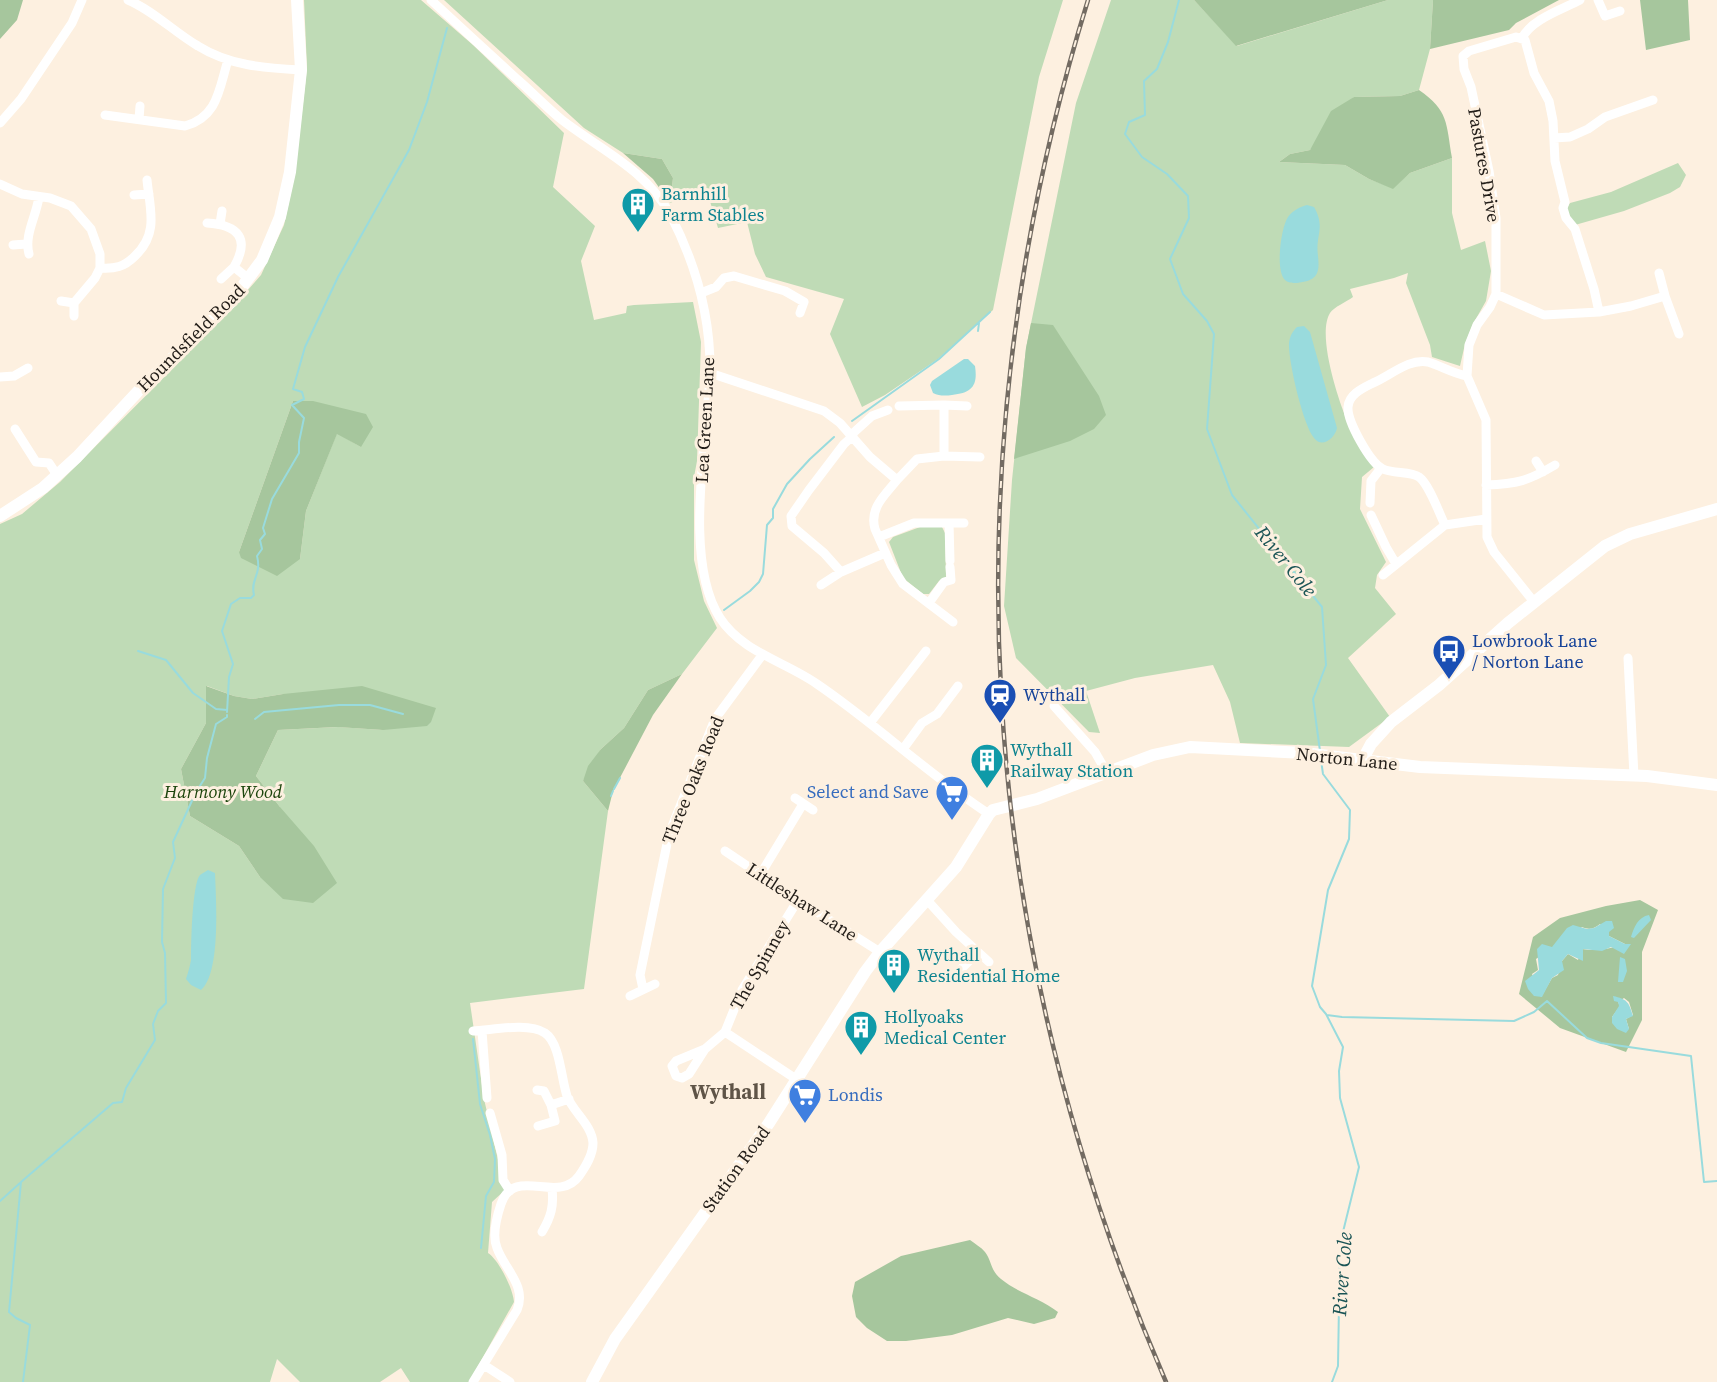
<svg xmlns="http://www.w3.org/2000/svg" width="1717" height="1382" font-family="'Source Serif 4',serif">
<rect width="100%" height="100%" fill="#fdf0e0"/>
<path fill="#bfdbb6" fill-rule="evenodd" d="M304,0H421L473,45L564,133L553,187L595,226L581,261L594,320L626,313L627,306L634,305L693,302L701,342L697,461L694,477V560L704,601L717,628L682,674L648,690L624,728L601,749L583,781L608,811L584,989L470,1003L484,1099L505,1190L492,1202L488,1253C499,1260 513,1289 514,1302L469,1382H410L401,1368L380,1382H300L277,1359L270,1382H0V524L22,514L60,482L226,315L261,275L284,225L295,174L307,68ZM293,401L361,447L337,433L306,511L300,559L239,552ZM207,686L234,696L252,699L283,694L383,730L338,727L278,730L256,776L280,807L260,877L239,846L190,816L181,769L206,723Z
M444,0H1063L1039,77L993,310L938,359L885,395L862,407L830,334L844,299L766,277L755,254L747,222L718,228L706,188L670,203L673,178L662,159L623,153L584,128Z
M1111,0H1194L1237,46L1388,0H1433L1430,49L1419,90L1400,96L1354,97L1310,150L1290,154L1279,162L1345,165L1369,179L1393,188L1410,173L1452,158V213L1461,250L1485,241L1491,271L1486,301L1473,324L1465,344L1460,366L1432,357L1430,345L1406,283L1408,273L1394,278L1350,289L1353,297C1346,302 1334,307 1330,313C1317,334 1337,396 1346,418C1353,434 1365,451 1374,467L1362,477L1360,509L1386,562L1377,575L1375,588L1396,614L1348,658L1390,717L1349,747L1240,743L1230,702L1213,665L1135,678L1086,691L1100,733L1089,732L1016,658L1004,606L1012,480L1026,348L1076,103Z
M1678,163L1686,175L1680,187L1670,193L1624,211L1575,225L1566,210L1570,203L1611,192Z
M920,527H942L945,533L946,577L939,581L929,594H923L903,578L889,542L893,537Z"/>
<path fill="#a6c69d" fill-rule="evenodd" d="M0,0H23L17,20L0,39Z
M1194,0H1388L1236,46Z
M1433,0H1559L1516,23L1509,30L1430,49Z
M1640,0H1688L1690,40L1646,50Z
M1419,90C1449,111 1446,123 1452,158L1410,173L1393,189L1369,179L1345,165L1279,162L1290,154L1310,150L1331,111L1354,97L1400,96Z
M623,153L662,159L673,178L670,203L653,179Z
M1031,323L1053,325L1099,396L1106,415L1094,429L1070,441L1014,459L1026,348Z
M293,401H313L366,414L373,427L361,447L337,434L306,511L300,559L277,576L241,558L239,552Z
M682,674L653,715L613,791L608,811L583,781L588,766L601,749L624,728L648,690Z
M206,686L234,696L252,699L283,694L362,686L436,708L431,722L427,726L383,730L337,727L278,730L256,776L280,807L314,846L337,883L313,903L283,899L260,877L239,846L190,816L181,769L206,723Z
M1640,900L1658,910L1642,952V1020L1626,1052L1560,1028L1519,994L1533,937L1560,918L1606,906ZM1600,924L1609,932V936L1625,944H1630C1613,947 1600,952 1582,949L1578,960L1568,954L1562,961L1558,975L1552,978L1541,997L1532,974L1538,970L1536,959L1582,927C1589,930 1594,929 1600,924ZM1624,998L1629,1002L1633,1015L1626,1019L1629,1029L1612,1017L1620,1006L1618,1002Z
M970,1240C975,1244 981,1247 985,1252C992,1261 990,1270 1001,1279C1018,1293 1040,1298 1058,1312L1055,1318L1034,1324L1008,1318L952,1335L906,1341H887L867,1328L856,1317L852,1296L855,1282L901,1256Z"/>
<path fill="#99dbdd" d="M1307,205L1314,207C1326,228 1315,235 1318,256C1320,274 1317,281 1297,283C1293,283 1288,283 1285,280C1275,271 1281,227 1288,217C1293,210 1300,207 1307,205Z
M1304,326L1310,332L1337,428C1335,438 1322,449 1314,438C1303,425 1288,360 1289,343C1290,336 1292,332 1297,327Z
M964,359H968L975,366C978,386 972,393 952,395C945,396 939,396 933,393L930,385L932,381Z
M208,870L215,873C216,899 221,973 201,990L191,985L186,979C188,973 190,966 191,960C191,945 192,884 200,875C203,873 206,871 208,870Z
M1649,915L1651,920L1634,938L1631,937C1634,927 1638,917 1649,915Z
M1606,921H1612L1614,928L1609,932V936L1625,944H1631L1624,954L1611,947L1602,951L1583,949V961L1568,954L1562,961L1564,970L1552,978L1542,997L1534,996L1528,989L1525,981L1539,970L1537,949L1542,944L1552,947L1567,928L1573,925L1587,929L1594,928Z
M1620,957L1625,959L1627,971L1623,982H1618Z
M1613,996C1627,999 1629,1002 1633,1016L1626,1019L1629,1029L1626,1033L1617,1029L1612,1023V1017L1619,1006L1618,1002L1614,1001Z"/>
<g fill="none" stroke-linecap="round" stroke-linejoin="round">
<path stroke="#99dbdd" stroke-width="2" d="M1179,0L1168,42L1157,69L1144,81L1145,115L1129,122L1125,134L1142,157L1167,174L1188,196L1189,218L1170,259L1183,294L1207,321L1214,334L1207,429L1232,495L1322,607L1326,665L1313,699L1320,751
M978,331L979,323
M852,421L939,359L990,312
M724,610L750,591L759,582L763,574L767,525L773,518V509L787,484L810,459L834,437
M138,651L166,660L193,693L216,709L227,710
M227,712L229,677L233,664L222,631L231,604L240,598H251L254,595C250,579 262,575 257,556L262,549L260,540L265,534L263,528L272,499L299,453V442L304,418L292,405L304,399L302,392L293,389L305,347L338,277L409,150L427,102L447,28
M255,719L264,712L339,705H370L403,714
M1321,760L1323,774L1350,810L1349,839L1328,890L1312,986L1320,1007L1326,1014L1343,1047L1339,1071L1340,1098L1359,1167L1340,1244L1338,1366L1332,1382
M614,789L620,778
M611,796L613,791
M1327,1015L1342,1017L1514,1021L1534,1012L1547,1001L1587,1038L1601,1043L1691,1056L1704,1182L1717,1181
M473,1039L480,1104L490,1135L495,1159L494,1182L486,1196L481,1248
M0,1201L20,1183
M23,1382L30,1325L16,1318L9,1312L21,1182L113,1103L122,1102L126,1088L155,1040L153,1024L158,1011L166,1003L165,953L162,942L163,889L175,858L173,842L196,792L205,778L207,758L216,724L227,717V715"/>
<path stroke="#fff" stroke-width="9" d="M128,0C154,11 174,32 198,46C230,66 265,68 301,70
M431,0C460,27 489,53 518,80C533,93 547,108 562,120C601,150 645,169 670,214C696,264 711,318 710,374C707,441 683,561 720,618C742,652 786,662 817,684C876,724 929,775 989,814
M1598,0L1605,16L1620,11
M1522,38C1532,19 1561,10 1580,0
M105,115L185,126C218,117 219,89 228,60
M139,119L140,106
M0,123L21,99L72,23L82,0
M1554,138L1570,137L1588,129L1605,117L1653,100
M0,184L22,194L50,198L71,206L91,229L100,254V268L95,278L74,303V316
M134,195L149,194
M207,223C239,225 250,239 234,267L249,279
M220,224L222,211
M13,245L26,244
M29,254C24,235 36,217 39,197
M100,268C115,269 124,267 135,256C159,233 150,210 147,180
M221,279L234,267
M701,293L716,287L724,278L734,276L785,291L804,302L800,313
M1496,294L1544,315L1599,312L1631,306L1665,296L1659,273
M1665,296L1679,334
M61,301L74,303
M710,373L824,411L840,423L870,457L897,480C885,495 869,508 875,529L891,565L903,584L953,622
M0,377L14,376L28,368
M944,405L967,406
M15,429L36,462L49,463L57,475
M851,435L872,416L888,410
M853,436L844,444L809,490L791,516L792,526L824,553L841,572L885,553
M944,456L980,457
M1536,461L1543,472
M897,480L917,459L944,456V405L899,406
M1486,485C1517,484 1528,481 1555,465
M1370,503L1371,481L1381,468
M1371,515L1386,547L1396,564
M949,523L950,561
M1445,525C1439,513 1429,484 1419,477C1410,471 1394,474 1383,469C1370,463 1347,421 1348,407C1349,394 1363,388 1373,383C1390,376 1409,358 1428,362C1441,366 1452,373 1467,376
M879,537L914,523H964
M1383,575L1445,525L1486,519
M821,585L841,572
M1534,602L1494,552L1487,537L1486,420L1467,376L1469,345L1477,325L1490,307L1496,294V218L1489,171L1471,87L1464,69L1463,56L1469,51L1516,37L1525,40L1534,73L1549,101L1553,121L1555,161L1565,202L1563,208L1566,218L1575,229L1594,289L1599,312
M929,603L944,582L951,580L950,567
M1628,658L1634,776
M1054,706L1095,752L1107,773
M870,723L926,651
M903,749L922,723L937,714L958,686
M795,798L813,810
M725,851L798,900L880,952
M760,875L803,804
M927,900L956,932L978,952L958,972
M978,952L989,962
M643,989L640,975L669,834L715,719L763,654
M630,996L655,984
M482,1031L487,1098
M705,1049L689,1074L682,1078L676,1076L672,1066L676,1061L705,1049L725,1032
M796,1079L725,1032L742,990L798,900
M537,1090L544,1091L551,1105L569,1099
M490,1113L502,1155L503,1180L510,1191
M538,1126L555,1121L551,1105
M542,1232C551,1217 554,1206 552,1189
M484,1365L510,1382
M473,1382L517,1310C527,1286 505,1270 497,1248C492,1236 497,1216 501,1204C514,1165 558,1205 579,1176C586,1166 593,1155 593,1143C592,1125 573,1112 567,1096C561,1078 560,1043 545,1033C528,1022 493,1030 473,1031"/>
<path stroke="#fff" stroke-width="12" d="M0,516L43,488L77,457L142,387L230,303L262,260L280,217L290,172L301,70L297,0
M1363,759L1371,744L1391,722L1439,685L1508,623L1605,546L1630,534L1717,509
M592,1382L615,1339L769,1123L865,972L880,952L956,867L989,814L993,810L1037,799L1153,755L1190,747L1304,753L1420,767L1647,776L1717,785"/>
<defs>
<path id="rail" d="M1088,0C945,463 974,938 1166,1382"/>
</defs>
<use href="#rail" stroke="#736b62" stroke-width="4.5"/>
<use href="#rail" stroke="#fdf0e0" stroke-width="2" stroke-dasharray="7" stroke-linecap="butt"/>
</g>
<defs>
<symbol id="building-pin" viewBox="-11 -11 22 30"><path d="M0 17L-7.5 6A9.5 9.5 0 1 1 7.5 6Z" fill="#0f9aa8" stroke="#fdf0e0"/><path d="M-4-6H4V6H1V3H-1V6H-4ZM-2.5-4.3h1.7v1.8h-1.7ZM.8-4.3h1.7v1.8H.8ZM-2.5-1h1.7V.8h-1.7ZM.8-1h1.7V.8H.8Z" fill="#fff"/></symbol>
<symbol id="bus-pin" viewBox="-11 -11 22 30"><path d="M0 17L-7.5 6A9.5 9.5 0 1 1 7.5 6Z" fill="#1a4fb4" stroke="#fdf0e0"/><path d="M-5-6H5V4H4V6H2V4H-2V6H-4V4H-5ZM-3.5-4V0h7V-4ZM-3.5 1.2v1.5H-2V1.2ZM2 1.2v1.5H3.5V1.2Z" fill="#fff"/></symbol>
<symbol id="station-pin" viewBox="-11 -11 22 30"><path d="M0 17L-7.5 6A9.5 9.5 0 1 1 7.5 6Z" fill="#1a4fb4" stroke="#fdf0e0"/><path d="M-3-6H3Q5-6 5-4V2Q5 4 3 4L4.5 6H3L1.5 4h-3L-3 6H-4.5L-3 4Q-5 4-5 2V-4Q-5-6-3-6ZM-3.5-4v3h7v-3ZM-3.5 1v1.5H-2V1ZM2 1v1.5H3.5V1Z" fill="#fff"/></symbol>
<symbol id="supermarket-pin" viewBox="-11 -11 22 30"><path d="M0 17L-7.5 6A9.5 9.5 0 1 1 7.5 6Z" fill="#3f7fe0" stroke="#fdf0e0"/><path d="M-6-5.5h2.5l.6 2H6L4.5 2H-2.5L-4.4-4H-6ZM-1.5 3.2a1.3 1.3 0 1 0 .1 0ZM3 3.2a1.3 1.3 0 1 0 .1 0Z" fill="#fff"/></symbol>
</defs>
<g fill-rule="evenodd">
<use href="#building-pin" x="619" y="185" width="38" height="52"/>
<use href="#bus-pin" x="1430" y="632" width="38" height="52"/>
<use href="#station-pin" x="981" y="676" width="38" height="52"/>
<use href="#building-pin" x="968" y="741" width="38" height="52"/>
<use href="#supermarket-pin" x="933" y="773" width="38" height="52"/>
<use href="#building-pin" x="875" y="946" width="38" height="52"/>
<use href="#building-pin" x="842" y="1008" width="38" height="52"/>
<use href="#supermarket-pin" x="786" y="1076" width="38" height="52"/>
</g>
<g text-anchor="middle" stroke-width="6" stroke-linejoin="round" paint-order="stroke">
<g font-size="18" fill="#221d18" stroke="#fdf0e0">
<text transform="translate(1484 165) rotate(80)" y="6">Pastures Drive</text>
<text transform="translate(191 338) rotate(-45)" y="6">Houndsfield Road</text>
<text transform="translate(705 420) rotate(-87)" y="6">Lea Green Lane</text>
<text transform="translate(1347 759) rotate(6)" y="6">Norton Lane</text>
<text transform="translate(693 780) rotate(-68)" y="6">Three Oaks Road</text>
<text transform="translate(802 902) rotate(33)" y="6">Littleshaw Lane</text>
<text transform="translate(760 965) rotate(-60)" y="6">The Spinney</text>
<text transform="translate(736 1169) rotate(-54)" y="6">Station Road</text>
</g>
<g font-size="18" fill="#0d838f" stroke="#fdf0e0" text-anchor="start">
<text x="661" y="200">Barnhill<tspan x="661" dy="21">Farm Stables</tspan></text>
<text x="1010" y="756">Wythall<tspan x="1010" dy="21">Railway Station</tspan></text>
<text x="917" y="961">Wythall<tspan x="917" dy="21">Residential Home</tspan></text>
<text x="884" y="1023">Hollyoaks<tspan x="884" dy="21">Medical Center</tspan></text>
</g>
<g font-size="18" fill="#164399" stroke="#fdf0e0" text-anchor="start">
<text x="1472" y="647">Lowbrook Lane<tspan x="1472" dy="21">/ Norton Lane</tspan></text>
<text x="1023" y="701">Wythall</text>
</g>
<g font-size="18" font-style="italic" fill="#1c450c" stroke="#fdf0e0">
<text x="223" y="798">Harmony Wood</text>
</g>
<g font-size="18" fill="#366cbe" stroke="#fdf0e0" text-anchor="end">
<text x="929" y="798">Select and Save</text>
<text x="828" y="1101" text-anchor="start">Londis</text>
</g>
<g font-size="20" font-style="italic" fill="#1a5455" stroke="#fdf0e0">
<text transform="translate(1286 561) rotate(51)" y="7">River Cole</text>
<text transform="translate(1342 1274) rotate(-86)" y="7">River Cole</text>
</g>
<g font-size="21" font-weight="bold" fill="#5f5447" stroke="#fdf0e0">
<text x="728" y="1099">Wythall</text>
</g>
</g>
</svg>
